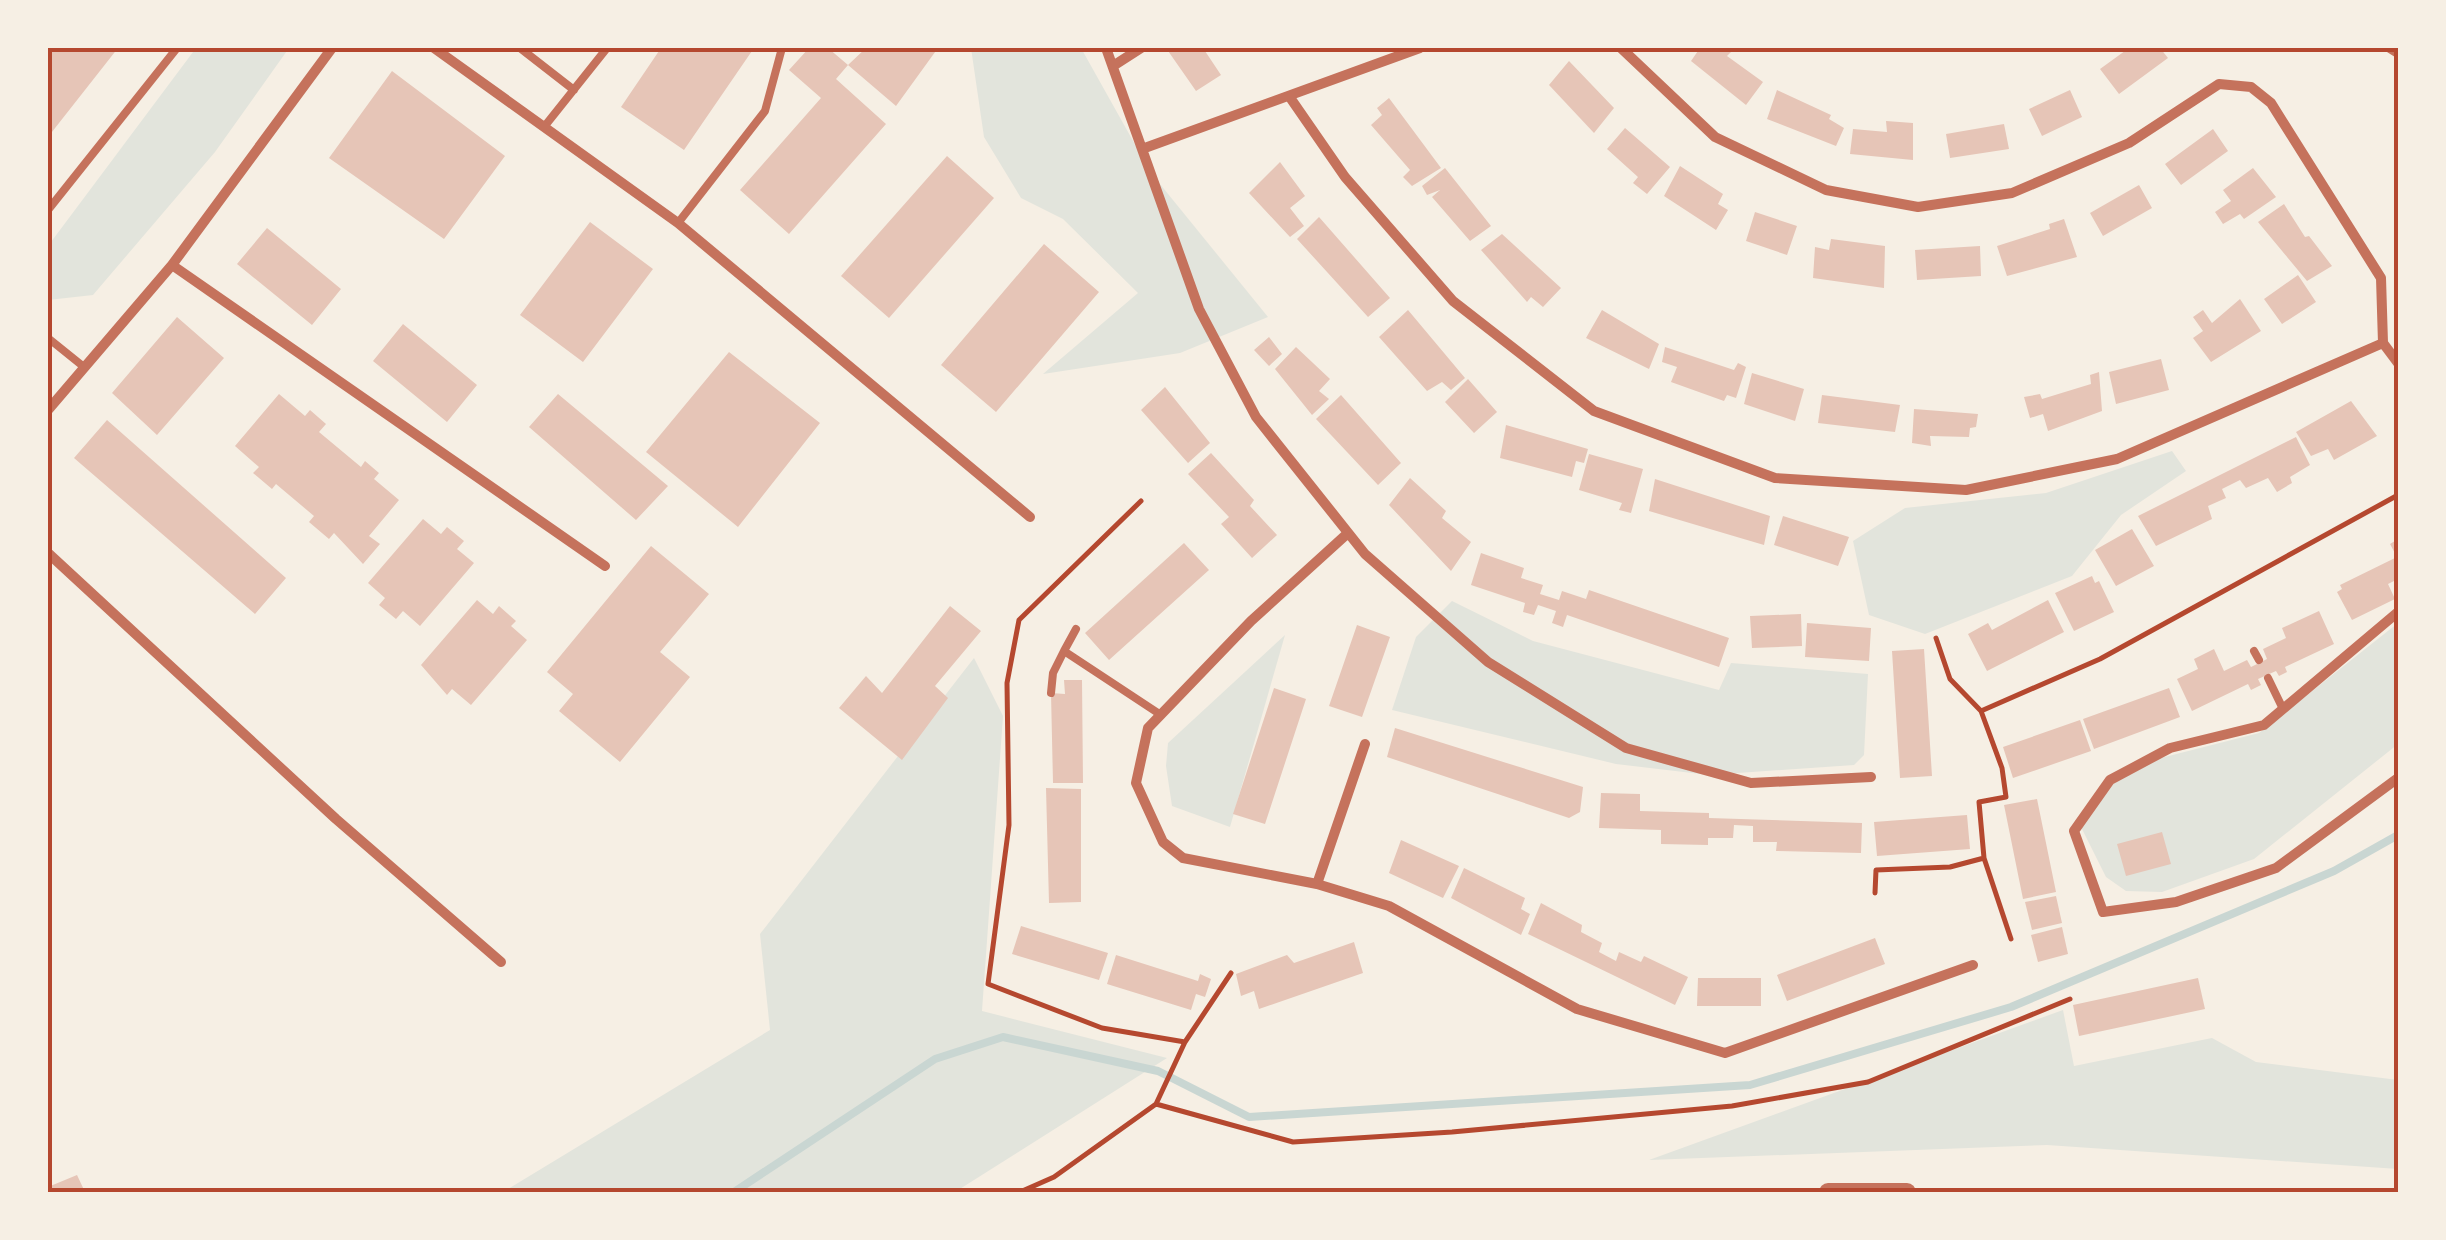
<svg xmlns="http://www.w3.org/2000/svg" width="2446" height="1240" font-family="'Fira Sans',sans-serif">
<rect width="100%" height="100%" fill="#f6efe4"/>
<path fill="#e2e4dc" d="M196,48H289L215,152L93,295L48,300V246Z
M971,48H1081L1151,173L1268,317L1180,353L1043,374L1138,293L1063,219L1021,198L984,137Z
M2172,451L2186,471L2121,515L2072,576L1925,634L1869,615L1853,541L1905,508L2046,493Z
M1452,601L1533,641L1719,690L1731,663L1868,674L1864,755L1854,765L1709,775L1616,764L1392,710L1416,637Z
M2398,623V744L2254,859L2162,892L2126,891L2106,877L2080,825L2099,793L2149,761L2259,733Z
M1285,635L1230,827L1172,806L1166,766L1168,743Z
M974,658L1003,716L982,1011L1167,1058L955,1192H503L770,1030L760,934Z
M2063,1010L2074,1066L2212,1038L2256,1062L2398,1080V1169L2047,1145L1649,1160Z"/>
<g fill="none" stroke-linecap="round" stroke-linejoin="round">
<path stroke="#c9d6d2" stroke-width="8" d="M734,1192L935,1059L1003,1037L1158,1071L1249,1117L1750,1085L2011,1007L2334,871L2398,835"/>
</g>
<path fill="#e6c5b7" d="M48,48H118L48,137Z
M661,48H754L684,150L621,107Z
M809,48H828L848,65L866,48H938L896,106L848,65L836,79L886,124L789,234L740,190L821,98L789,70Z
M1166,48H1203L1221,75L1196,91Z
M1700,48H1735L1727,56L1763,82L1746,105L1691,61Z
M2129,48H2160L2168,58L2119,94L2100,69Z
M1569,61L1614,108L1594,133L1549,85Z
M392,71L505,156L444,239L329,158Z
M1777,90L1831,115L1829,119L1844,128L1836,146L1767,119Z
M2070,90L2082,117L2042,136L2029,109Z
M1389,98L1441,168L1412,186L1403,177L1410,170L1371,125L1382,115L1377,108Z
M1886,121L1913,123V160L1850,154L1853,129L1887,132Z
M2004,124L2009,149L1950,158L1946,134Z
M1625,128L1670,167L1647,194L1633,183L1638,177L1607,149Z
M2213,129L2228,151L2181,185L2165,164Z
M947,156L994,198L889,318L841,276Z
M1280,162L1305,196L1290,208L1304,226L1290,237L1249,193Z
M1680,166L1723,194L1718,204L1728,210L1716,230L1664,196Z
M1445,168L1491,226L1470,241L1432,197L1440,190L1427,195L1422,186Z
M2253,168L2276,197L2244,219L2240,214L2223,224L2215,212L2231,201L2223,190Z
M2139,185L2152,208L2103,236L2090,213Z
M2284,204L2305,237L2309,236L2332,266L2307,281L2258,222Z
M1755,212L1797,226L1787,255L1746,241Z
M1319,217L1390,298L1368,317L1297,239Z
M2064,219L2077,257L2007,276L1997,246L2050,229L2049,224Z
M590,222L653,269L583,362L520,315Z
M267,228L341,289L312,325L237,264Z
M1502,234L1561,288L1543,307L1531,297L1527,302L1481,250Z
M1831,239L1885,246L1884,288L1813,278L1815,247L1829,250Z
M1044,244L1099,292L996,412L941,365Z
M1980,246L1981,276L1917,280L1915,250Z
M2298,275L2316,302L2282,324L2264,299Z
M2240,299L2261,331L2211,362L2193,338L2203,331L2193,317L2203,310L2212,323Z
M1408,310L1465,378L1451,390L1442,382L1427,391L1379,337Z
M1602,310L1659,344L1649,369L1586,338Z
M177,317L224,358L157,435L112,393Z
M403,324L477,385L447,422L373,361Z
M1269,337L1282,354L1269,366L1254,350Z
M1296,347L1330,379L1319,391L1329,399L1312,415L1275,369Z
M1665,347L1734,370L1738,363L1746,367L1736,398L1727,395L1724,401L1671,382L1677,367L1662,362Z
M729,352L820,423L738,527L646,452Z
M2161,359L2169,390L2116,404L2109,372Z
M2099,372L2102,411L2048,431L2043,414L2030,418L2024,397L2040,394L2042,399L2091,384L2090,375Z
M1752,373L1804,389L1795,421L1744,404Z
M1468,379L1497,412L1474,433L1445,402Z
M1165,387L1210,443L1188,463L1141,410Z
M279,394L305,416L310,410L326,424L319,432L361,467L365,461L379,473L374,479L399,500L369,536L380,544L363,564L334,533L329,539L309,522L314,516L276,484L272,489L253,473L259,467L235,446Z
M558,394L668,486L636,520L529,427Z
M1341,395L1401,463L1378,485L1316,419Z
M1822,395L1900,405L1895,432L1818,423Z
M2351,401L2377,436L2334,460L2328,449L2311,456L2296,432Z
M1914,409L1978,414L1976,427L1970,428L1969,437L1930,436L1931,446L1912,443Z
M107,420L286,578L255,614L74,458Z
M1506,425L1588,449L1584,463L1576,461L1572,477L1500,458Z
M2296,437L2310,465L2290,477L2292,483L2277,492L2268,478L2246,488L2240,480L2222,489L2226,498L2208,506L2212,519L2156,546L2138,516Z
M1211,453L1254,500L1250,506L1277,535L1252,558L1221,524L1229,517L1188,474Z
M1589,454L1643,469L1631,513L1619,510L1622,503L1579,490Z
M1410,478L1446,511L1442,518L1471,542L1451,571L1389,505Z
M1655,479L1770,516L1764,545L1649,511Z
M1783,516L1849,537L1838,566L1774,545Z
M423,519L441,534L447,527L464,541L457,549L474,563L420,626L403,611L396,619L379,605L385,598L368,583Z
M2132,529L2154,566L2116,586L2095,550Z
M2398,539V579L2388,584L2395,599L2352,620L2337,592L2342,589L2340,585L2397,557L2390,544Z
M1184,543L1209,570L1109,660L1085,633Z
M651,546L709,594L660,652L690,677L620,762L559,711L573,694L547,672Z
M1481,553L1524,568L1521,578L1543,585L1540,594L1559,600L1562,591L1586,599L1589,590L1729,638L1719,667L1567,615L1563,627L1552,623L1556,611L1538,605L1534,615L1523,612L1525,603L1471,585Z
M2092,576L2095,583L2099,581L2114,612L2074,631L2055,593Z
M477,600L493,614L499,606L516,621L511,626L527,640L471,705L452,689L447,695L421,665Z
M2048,600L2064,632L1987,671L1968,634L1988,623L1992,630Z
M950,606L981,631L935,686L948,698L902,760L839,708L866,676L882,693Z
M2319,611L2334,644L2285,667L2287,672L2279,676L2276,671L2258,679L2261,685L2251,690L2248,684L2192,711L2177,679L2198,669L2194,659L2214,649L2224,671L2247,660L2251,667L2267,659L2263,649L2286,638L2282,628Z
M1801,614L1802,646L1752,648L1750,616Z
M1807,623L1871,628L1869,661L1805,657Z
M1357,625L1390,637L1362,717L1329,706Z
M1924,649L1932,776L1900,778L1892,651Z
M1064,680H1082L1083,783H1053L1051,693L1065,694Z
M1274,688L1306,699L1265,824L1233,814Z
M2169,688L2180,717L2094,749L2083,719Z
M2080,720L2091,751L2013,778L2003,747Z
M1395,728L1583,787L1580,812L1569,818L1387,757Z
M1046,788L1081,789V902L1049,903Z
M1601,793L1640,794V811L1709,813V818L1862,823L1861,853L1776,851L1777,842H1753V826L1734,825L1733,838H1708V845L1661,844V830L1599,828Z
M2037,799L2056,892L2023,899L2004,805Z
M1967,815L1970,849L1877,856L1874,822Z
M2162,832L2171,864L2126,876L2117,844Z
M1401,840L1459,866L1443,898L1389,873Z
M1464,868L1525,898L1521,909L1530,914L1521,935L1451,898Z
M2056,896L2062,923L2032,930L2025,902Z
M1541,903L1582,925L1581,932L1602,943L1599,952L1616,961L1619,952L1641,962L1644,956L1688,977L1675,1005L1528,934Z
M1021,926L1108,953L1099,980L1012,954Z
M2062,927L2068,954L2038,962L2031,935Z
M1875,938L1885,964L1787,1001L1777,975Z
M1354,942L1363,973L1259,1009L1254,991L1241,996L1236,974L1287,955L1294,963Z
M1116,955L1198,981L1200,974L1211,979L1205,997L1196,994L1191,1010L1107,984Z
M1698,978H1761V1006H1697Z
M2198,978L2205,1009L2079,1036L2073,1005Z
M77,1175L85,1192H48V1187Z"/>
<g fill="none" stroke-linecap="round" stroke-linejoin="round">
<path stroke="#b5482f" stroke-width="5" d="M1141,501L1019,620L1007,683L1009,825L988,984L1102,1028L1185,1042L1231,973
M1981,711L2100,659L2398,495
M1984,858L2011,939
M1875,893L1876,870L1950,867L1984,858L1979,802L2006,797L2002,768L1981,711L1950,679L1936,638
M1156,1104L1293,1142L1452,1132L1732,1106L1868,1082L2070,999
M1020,1192L1054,1177L1156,1104L1185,1042"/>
<path stroke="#c5725c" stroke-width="8" d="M520,48L574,90
M544,127L607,48
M48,210L177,48
M678,223L765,111L782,48
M48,338L84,367
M1064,651L1076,629
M2254,651L2259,660
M2268,678L2283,709
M1051,693L1053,673L1064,651L1158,713"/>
<path stroke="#c5725c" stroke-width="10" d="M434,48L678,223L1030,517
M1106,48L1199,309L1256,417L1365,554L1488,662L1626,748L1751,783L1871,777
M1621,48L1715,137L1826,190L1918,207L2012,193L2129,143L2219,84L2251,87L2271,103L2381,278L2383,343L2398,363
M2390,48L2398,53
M1113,66L1141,48
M1289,96L1345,177L1453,301L1594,411L1775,478L1966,490L2117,459L2383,343
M1142,149L1420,48
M172,265L605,566
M48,410L172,265L332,48
M1348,533L1251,621L1148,728L1136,783L1163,842L1183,858L1317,884L1389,906L1577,1009L1725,1053L1973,965
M48,553L336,819L501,962
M2398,612L2264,725L2170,748L2110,780L2074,831L2103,912L2176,902L2276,868L2398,778
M1317,884L1365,744"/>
<path stroke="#c5725c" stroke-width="18" d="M1828,1192H1907"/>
</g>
<rect width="2446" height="1240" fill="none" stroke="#f6efe4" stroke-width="100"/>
<rect x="50" y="50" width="2346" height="1140" fill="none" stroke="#b5482f" stroke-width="4"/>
</svg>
